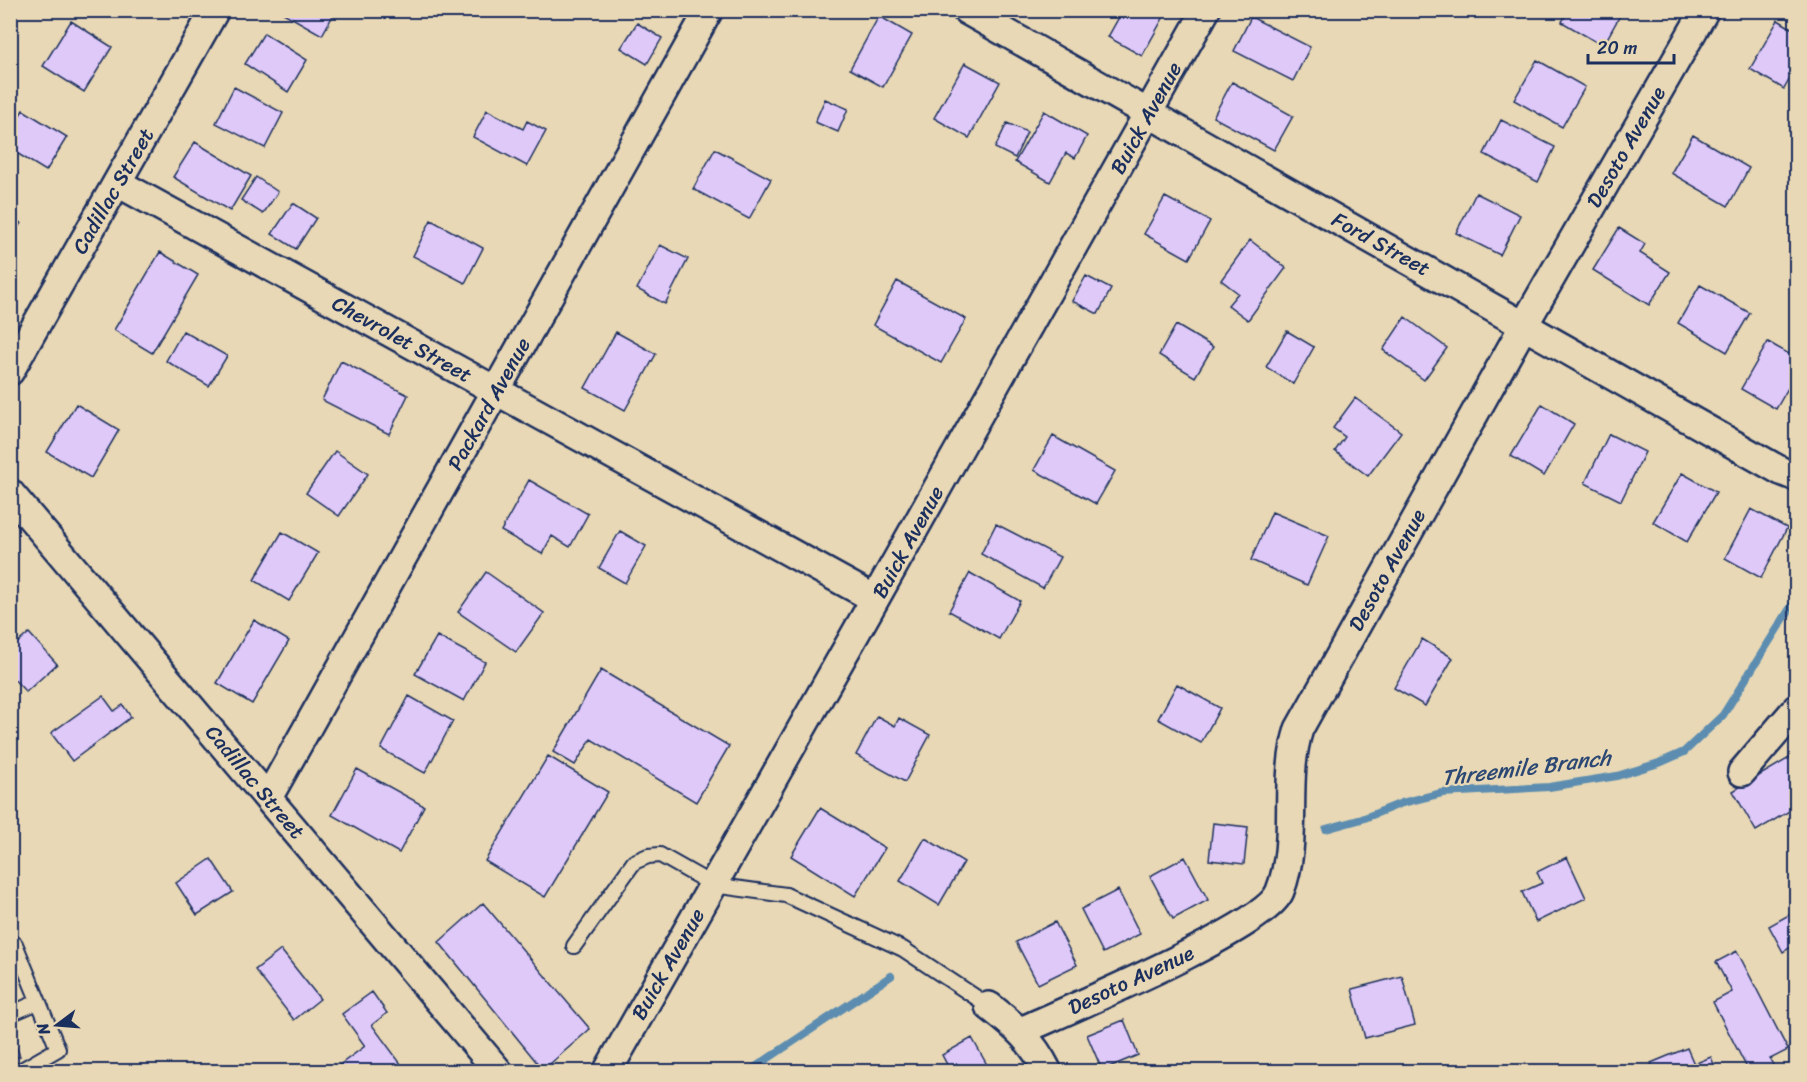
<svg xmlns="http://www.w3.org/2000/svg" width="1807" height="1082" font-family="Sriracha,sans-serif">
<rect width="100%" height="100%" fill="#e9d8b5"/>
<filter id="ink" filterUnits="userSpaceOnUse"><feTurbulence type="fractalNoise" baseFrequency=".0167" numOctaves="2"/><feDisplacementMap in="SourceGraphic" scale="12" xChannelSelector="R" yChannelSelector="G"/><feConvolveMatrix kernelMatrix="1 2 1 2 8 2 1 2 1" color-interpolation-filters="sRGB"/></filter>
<g filter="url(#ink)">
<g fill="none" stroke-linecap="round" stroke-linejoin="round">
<path stroke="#5b8db0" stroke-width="8" d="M1326,829L1362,819L1402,803L1442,793L1549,787L1617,776L1659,763L1684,752L1723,715L1796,599
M748,1072L891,976"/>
</g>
<path fill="#dfc9f9" stroke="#1b2f5e" stroke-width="1.5" d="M278,10H336L322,35Z
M1123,10L1167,11L1142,56L1108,37Z
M1568,10H1623L1603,46L1562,22Z
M879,16L912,35L883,87L850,69Z
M1251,17L1310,47L1293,81L1234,51Z
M1778,20L1796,31V68L1784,89L1750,69Z
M71,21L112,47L84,92L43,66Z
M637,23L662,38L647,64L621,48Z
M264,33L307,60L288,92L245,64Z
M1537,60L1585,87L1562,127L1514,100Z
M965,63L1000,82L969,138L934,118Z
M1232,82L1293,116L1274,150L1213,117Z
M234,87L283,113L265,148L216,123Z
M825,99L848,109L838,132L815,122Z
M23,110L67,137L46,171L10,149V131Z
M487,110L523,129L527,121L546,131L527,166L473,137Z
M1044,111L1087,136L1075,158L1066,153L1050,182L1015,162Z
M1501,120L1555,147L1538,182L1484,154Z
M1007,123L1027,132L1015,158L995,148Z
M1693,135L1749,168L1728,206L1671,173Z
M195,142L251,176L230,211L173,177Z
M715,149L771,179L749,219L693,189Z
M256,177L278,192L263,214L241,200Z
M1476,193L1520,215L1500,255L1456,233Z
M1165,197L1210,221L1189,259L1144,234Z
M293,203L316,218L296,249L272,234Z
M10,217L21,223L10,239Z
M431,220L483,248L465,283L413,256Z
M1619,228L1645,244L1640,253L1670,272L1649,305L1593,270Z
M1250,240L1286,268L1248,320L1228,305L1238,293L1221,280Z
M660,245L688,259L665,304L637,289Z
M160,252L198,275L152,353L114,330Z
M1086,276L1111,289L1098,314L1072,301Z
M897,281L966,319L941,363L873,325Z
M1700,285L1750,313L1727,352L1678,323Z
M1405,317L1447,348L1424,380L1383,350Z
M1176,325L1213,347L1195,377L1159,355Z
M183,331L227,356L209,386L166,361Z
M1287,331L1314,347L1293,384L1266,367Z
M616,332L656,354L625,410L585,388Z
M1768,342L1796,358V374L1776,409L1741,389Z
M341,361L408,395L389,434L322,400Z
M1355,398L1401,432L1368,476L1335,451L1345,437L1333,428Z
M76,404L119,430L91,478L47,452Z
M1542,404L1574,424L1544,476L1511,456Z
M1609,434L1645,452L1621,501L1585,483Z
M1053,436L1115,471L1096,504L1034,470Z
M335,451L368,474L339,516L306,493Z
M1682,473L1716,492L1687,542L1653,522Z
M529,480L588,514L570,547L552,536L542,554L501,531Z
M1751,509L1787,528L1761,578L1725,558Z
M1272,512L1329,536L1307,585L1251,560Z
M996,524L1060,557L1043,588L981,554Z
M620,531L646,546L625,583L599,568Z
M282,532L318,553L289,601L254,580Z
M486,572L544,613L516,652L458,612Z
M970,573L1020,601L999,639L949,611Z
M254,620L289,641L252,704L217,683Z
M29,633L57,664L26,692L10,675V649Z
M437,636L485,662L464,701L415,674Z
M1422,639L1453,658L1425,706L1394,688Z
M601,670L729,746L696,802L591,739L575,765L553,752Z
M1177,684L1220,708L1201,743L1158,719Z
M103,696L114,711L123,705L131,717L72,761L51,733Z
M409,696L453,721L425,773L381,749Z
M877,716L895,726L899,718L930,735L905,782L856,755Z
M1796,754V807L1756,831L1733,791Z
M548,756L608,792L545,897L485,861Z
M357,769L424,806L399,853L332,815Z
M820,808L885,848L855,896L791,856Z
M1213,823L1248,827L1244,864L1209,860Z
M925,838L964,862L939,905L900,881Z
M1185,857L1208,900L1173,919L1150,876Z
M1567,857L1586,898L1536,922L1522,892L1542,883L1537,872Z
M211,859L233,892L197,915L176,883Z
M1118,890L1140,934L1103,953L1081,909Z
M483,903L590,1029L543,1070L439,942Z
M1796,911V944L1783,952L1769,926Z
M1055,922L1077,965L1038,984L1016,942Z
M281,950L320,999L294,1020L255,970Z
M1737,951L1788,1050L1770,1059L1775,1069L1769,1072H1749L1713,1002L1732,992L1716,962Z
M1402,976L1415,1025L1365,1038L1352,989Z
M372,992L387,1013L372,1025L401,1064L391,1072H330L365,1046L342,1014Z
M1124,1020L1138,1055L1102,1070L1087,1035Z
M10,1032L20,1056L10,1060Z
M972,1038L991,1072H951L942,1055Z
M1687,1048L1694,1064L1711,1057L1717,1072H1655L1651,1063Z"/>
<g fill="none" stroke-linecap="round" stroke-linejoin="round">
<defs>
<path id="service" d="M10,946L15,944L58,1049L18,1072
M574,946L634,862L648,856L660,855L713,885L786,895L903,949L989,1006
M10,1014L38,1002"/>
<path id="minor" d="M966,10L1781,471L1796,477
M118,183L875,599
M10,371L215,10
M10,493L499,1072
M1742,772L1796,709
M268,798L709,10
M989,1006C1016,1027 1032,1040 1048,1072
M1021,1031C1065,1011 1267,927 1280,891C1300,839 1282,783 1299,729L1524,325L1705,10
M607,1072L875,599L1206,10"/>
</defs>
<use href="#service" stroke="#1b2f5e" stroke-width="18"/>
<use href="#minor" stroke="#1b2f5e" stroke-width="32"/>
<use href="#service" stroke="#e9d8b5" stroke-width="14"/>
<use href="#minor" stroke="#e9d8b5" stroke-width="27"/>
</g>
</g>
<g text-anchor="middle" stroke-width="4.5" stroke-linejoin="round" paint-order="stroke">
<g font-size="21" fill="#1b2f5e" stroke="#e9d8b5">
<text transform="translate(1146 118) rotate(-61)" y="7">Buick Avenue</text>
<text transform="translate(1626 147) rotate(-60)" y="7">Desoto Avenue</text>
<text transform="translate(113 191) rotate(-60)" y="7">Cadillac Street</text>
<text transform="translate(1381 244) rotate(29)" y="7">Ford Street</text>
<text transform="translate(402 339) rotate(29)" y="7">Chevrolet Street</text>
<text transform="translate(489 404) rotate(-61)" y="7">Packard Avenue</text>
<text transform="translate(908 542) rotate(-61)" y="7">Buick Avenue</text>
<text transform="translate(1387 570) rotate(-61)" y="7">Desoto Avenue</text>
<text transform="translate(255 782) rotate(50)" y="7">Cadillac Street</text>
<text transform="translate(668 964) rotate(-60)" y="7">Buick Avenue</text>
<text transform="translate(1131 980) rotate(-25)" y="7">Desoto Avenue</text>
</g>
<g font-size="22" font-style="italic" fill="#2b4773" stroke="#e9d8b5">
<text transform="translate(1526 767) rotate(-7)" y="8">Threemile Branch</text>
</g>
</g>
<rect width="1807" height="1082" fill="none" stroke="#e9d8b5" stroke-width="36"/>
<rect x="18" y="18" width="1771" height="1046" fill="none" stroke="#1b2f5e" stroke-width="2" filter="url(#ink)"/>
<g transform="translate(57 1025) rotate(254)" stroke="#e9d8b5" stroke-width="4.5" paint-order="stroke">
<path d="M0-4.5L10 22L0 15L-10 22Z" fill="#1b2f5e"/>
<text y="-9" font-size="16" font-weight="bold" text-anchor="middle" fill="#1b2f5e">N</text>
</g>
<path d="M1588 54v9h86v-9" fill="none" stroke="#1b2f5e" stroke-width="3"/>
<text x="1597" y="54" font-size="18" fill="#1b2f5e" stroke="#e9d8b5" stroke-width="4.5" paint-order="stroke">20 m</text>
</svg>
